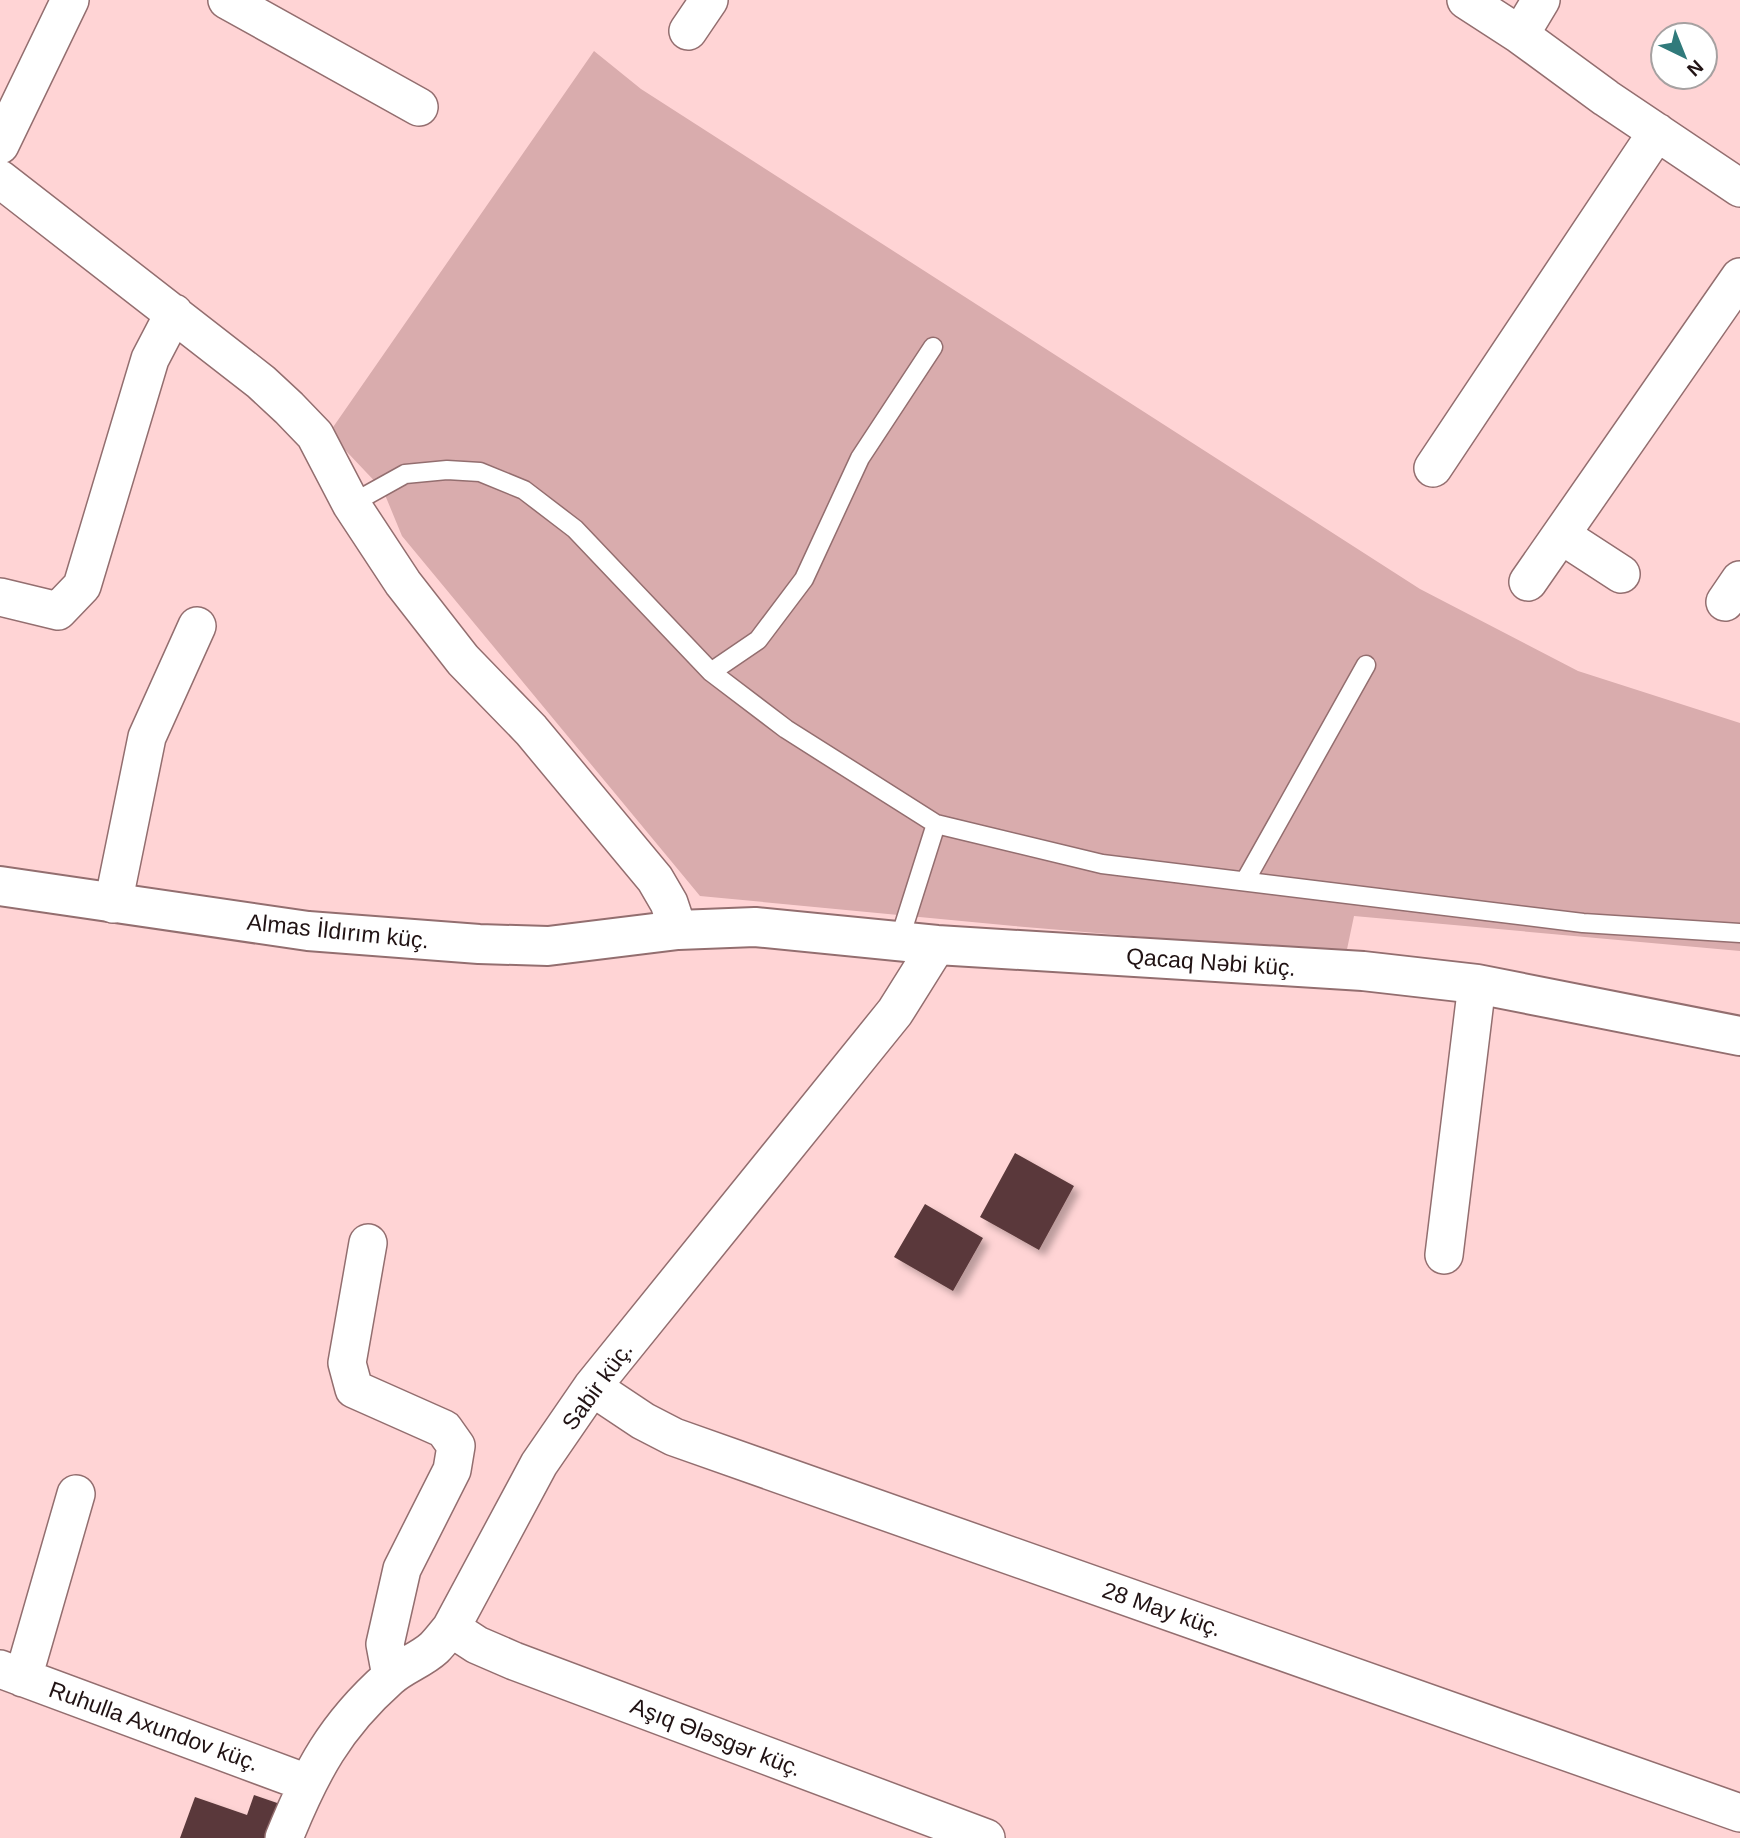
<svg xmlns="http://www.w3.org/2000/svg" width="1740" height="1838" font-family="Helvetica,sans-serif">
<defs>
<filter id="shadow"><feDropShadow dx="6" dy="6" stdDeviation="3.5" flood-color="#0004"/></filter>
</defs>
<rect width="100%" height="100%" fill="#ffd4d5"/>
<path fill="#d9acad" d="M594,51L641,89L1420,589L1578,671L1740,723V951L1354,916L1346,954L1014,926L700,896L402,536L383,490L329,433Z"/>
<path fill="#5a393a" filter="url(#shadow)" d="M1015,1153L1074,1186L1039,1250L980,1217Z
M925,1204L983,1238L953,1291L894,1257Z
M254,1795L283,1805L271,1838H180L195,1797L247,1815Z"/>
<g fill="none" stroke-linecap="round" stroke-linejoin="round">
<defs>
<path id="service" d="M351,504L405,474L447,470L480,472L524,490L575,529L711,672L786,729L936,824L1102,864L1583,923L1740,933
M711,672L758,640L804,579L860,458L933,347
M1245,881L1366,665
M899,941L936,824"/>
<path id="minor" d="M227,0L419,107
M1466,0L1520,35L1606,98L1740,188
M688,31L709,0
M1520,35L1541,0
M0,145L70,0
M0,179L261,382L289,408L315,435L351,504L403,583L463,660L531,730L655,879L669,903L678,930
M1433,468L1657,132
M1561,535L1621,574
M1528,582L1740,277
M0,597L58,611L82,586L150,359L174,313
M1725,602L1740,580
M113,904L147,737L197,626
M368,1243L347,1363L354,1389L444,1429L456,1446L452,1470L402,1569L385,1644L391,1676
M1444,1255L1477,984
M592,1387L643,1421L674,1437L1740,1813
M451,1628L477,1645L514,1661L986,1838
M0,1669L307,1783
M23,1678L76,1494
M284,1838C311,1771 335,1726 389,1678C402,1666 421,1660 434,1648C440,1642 446,1634 451,1628L539,1464L592,1387L895,1012L937,945"/>
<path id="tertiary" d="M0,886L308,931L479,944L548,946L678,930L755,927L937,945L1363,971L1477,984L1740,1036"/>
</defs>
<use href="#service" stroke="#936e6f" stroke-width="21"/>
<use href="#minor" stroke="#936e6f" stroke-width="40"/>
<use href="#tertiary" stroke="#936e6f" stroke-width="42"/>
<use href="#service" stroke="#fff" stroke-width="18"/>
<use href="#minor" stroke="#fff" stroke-width="37"/>
<use href="#tertiary" stroke="#fff" stroke-width="38"/>
</g>
<g text-anchor="middle" stroke-width="7" stroke-linejoin="round" paint-order="stroke">
<g font-size="23" fill="#211314" stroke="#fff">
<text transform="translate(338 931) rotate(6)" y="8">Almas İldırım küç.</text>
<text transform="translate(1211 962) rotate(4)" y="8">Qacaq Nəbi küç.</text>
<text transform="translate(597 1386) rotate(-54)" y="8">Sabir küç.</text>
<text transform="translate(1162 1609) rotate(19)" y="8">28 May küç.</text>
<text transform="translate(154 1726) rotate(20)" y="8">Ruhulla Axundov küç.</text>
<text transform="translate(716 1737) rotate(21)" y="8">Aşıq Ələsgər küç.</text>
</g>
</g>
<g transform="translate(1684 56) rotate(137)"><circle r="33" fill="#ffffff" stroke="#a6a1a1" stroke-width="2"/>
<path d="M0-5L12 26L0 18L-12 26Z" fill="#307a7b"/>
<text y="-10" font-size="19" font-weight="bold" text-anchor="middle" fill="#211314">N</text>
</g>
</svg>
